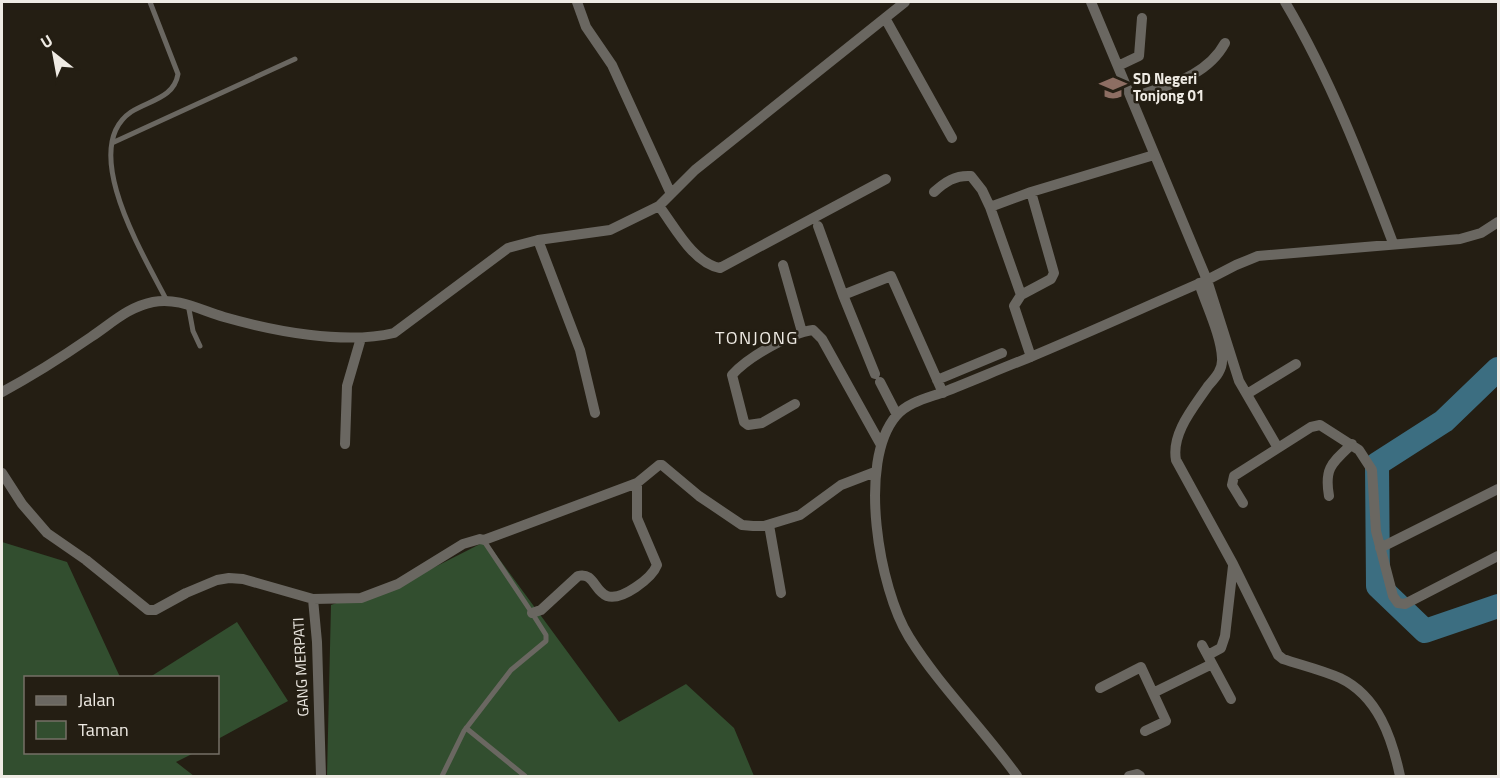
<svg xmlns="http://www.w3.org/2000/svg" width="1500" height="778" font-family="'Titillium Web',sans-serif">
<rect width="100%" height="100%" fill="#241e13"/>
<path fill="#324e2f" d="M486,541L619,722L686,684L734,728L754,776H327L331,605L427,571Z
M2,542L67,562L120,677L26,678V752L194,753L176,762L194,776H2Z
M237,622L288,701L218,739V678L150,677Z"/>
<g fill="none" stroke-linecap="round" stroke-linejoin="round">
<path stroke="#3c6e81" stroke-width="24" d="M1498,369L1444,421L1377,464L1378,586L1425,631L1498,606"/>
<path stroke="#6a6761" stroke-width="5" d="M150,2L178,74C174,98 150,100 131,112C77,149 146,259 167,301
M112,143L295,59
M188,304L193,331L200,346
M466,728L525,776
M442,776L464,731L511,670L546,641V635L532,613L484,541"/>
<path stroke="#6a6761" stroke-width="10" d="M577,2L586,27L612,65L671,194
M1285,2C1330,78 1362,161 1393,243
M885,18L952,138
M1118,66L1139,56L1142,18
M1131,98C1166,85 1206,78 1225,43
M934,192C945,182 955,175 971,176L982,190L990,207L1020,292L1021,295L1014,306L1031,357
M659,206C675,227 693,263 720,268L886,179
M990,207L1031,192L1154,155
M818,226L843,295L875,374
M538,240L580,350L595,413
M783,265L802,332
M1199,283C1206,305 1221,335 1222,358C1223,370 1215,378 1208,386C1194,407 1171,433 1176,460L1233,564L1278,655L1283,659C1301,665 1322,670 1340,678C1378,696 1392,738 1400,776
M843,295L891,276L943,393
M1021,295L1051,279L1054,273L1031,192
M937,380L1002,353
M880,382L897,415
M2,392C32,376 62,357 91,337C112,323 128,307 153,302C178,297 200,310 224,317C273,331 344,345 394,333L508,248L538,240L610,230L659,206L695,170L905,2
M1247,394L1296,364
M795,404L762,423L748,425L744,422L732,375C748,357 790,333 813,330L822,339L881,445
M345,444L347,386L361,338
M1278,448L1239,381L1207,280L1236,265L1258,256L1460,239L1481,233L1498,222
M2,473L22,504L47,533L86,560L148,610H155L186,593L217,580L229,578L243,579L313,599L361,598L398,584L463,544L480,539L484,540L637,483L659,465H662L699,496L742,525L753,526H764L800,515L841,485L875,472
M1329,496C1324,468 1332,463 1352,444
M1243,503L1232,485L1234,476L1311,427L1320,425L1359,450L1372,470L1376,531L1393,596L1398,603L1405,604L1498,556
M769,525L781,593
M1380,548L1498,489
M313,599L317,642L321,776
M532,613L541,610L578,576C594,572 594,591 607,596C622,601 652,578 657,565L637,518V483
M1202,645L1231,699
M1208,655L1221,648L1225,636L1233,566
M1100,688L1141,667L1166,721L1145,731
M1153,693L1212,664
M1017,776C983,728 940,687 909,637C879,589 857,462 896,416C908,402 928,398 944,392C972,381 1000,369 1028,358C1088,333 1147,306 1207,280L1091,2
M1129,776L1137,774L1140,776"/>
</g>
<defs>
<symbol id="school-bare" viewBox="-9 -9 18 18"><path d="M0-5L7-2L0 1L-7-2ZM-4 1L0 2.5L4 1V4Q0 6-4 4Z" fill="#8d6e63" stroke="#241e13" stroke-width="2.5" paint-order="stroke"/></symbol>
</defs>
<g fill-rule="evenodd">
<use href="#school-bare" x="1094" y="69" width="38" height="38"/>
</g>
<g text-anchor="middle" stroke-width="5" stroke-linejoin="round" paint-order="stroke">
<g font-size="15" font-weight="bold" fill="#efebe4" stroke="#241e13" text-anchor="start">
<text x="1133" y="84">SD Negeri<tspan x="1133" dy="17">Tonjong 01</tspan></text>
</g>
<g font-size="15" fill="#efebe4" stroke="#241e13">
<text transform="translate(301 667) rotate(-93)" y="5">GANG MERPATI</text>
</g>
<g font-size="18" letter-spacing="1.5" fill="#efebe4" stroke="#241e13">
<text x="757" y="344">TONJONG</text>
</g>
</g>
<rect width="1500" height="778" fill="none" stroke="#efebe4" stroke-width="6"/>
<rect x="24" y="676" width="195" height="78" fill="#241e13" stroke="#757067" stroke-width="1.5"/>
<rect x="36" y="696" width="30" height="9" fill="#6a6761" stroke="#757067" stroke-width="1.5"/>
<text x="78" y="706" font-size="18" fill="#efebe4">Jalan</text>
<rect x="36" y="721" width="30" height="18" fill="#324e2f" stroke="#757067" stroke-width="1.5"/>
<text x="78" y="736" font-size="18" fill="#efebe4">Taman</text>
<g transform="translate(54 54) rotate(329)" stroke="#241e13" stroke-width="4.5" paint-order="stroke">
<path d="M0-4.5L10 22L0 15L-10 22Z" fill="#efebe4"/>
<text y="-9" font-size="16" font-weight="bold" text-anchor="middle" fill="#efebe4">U</text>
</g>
</svg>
